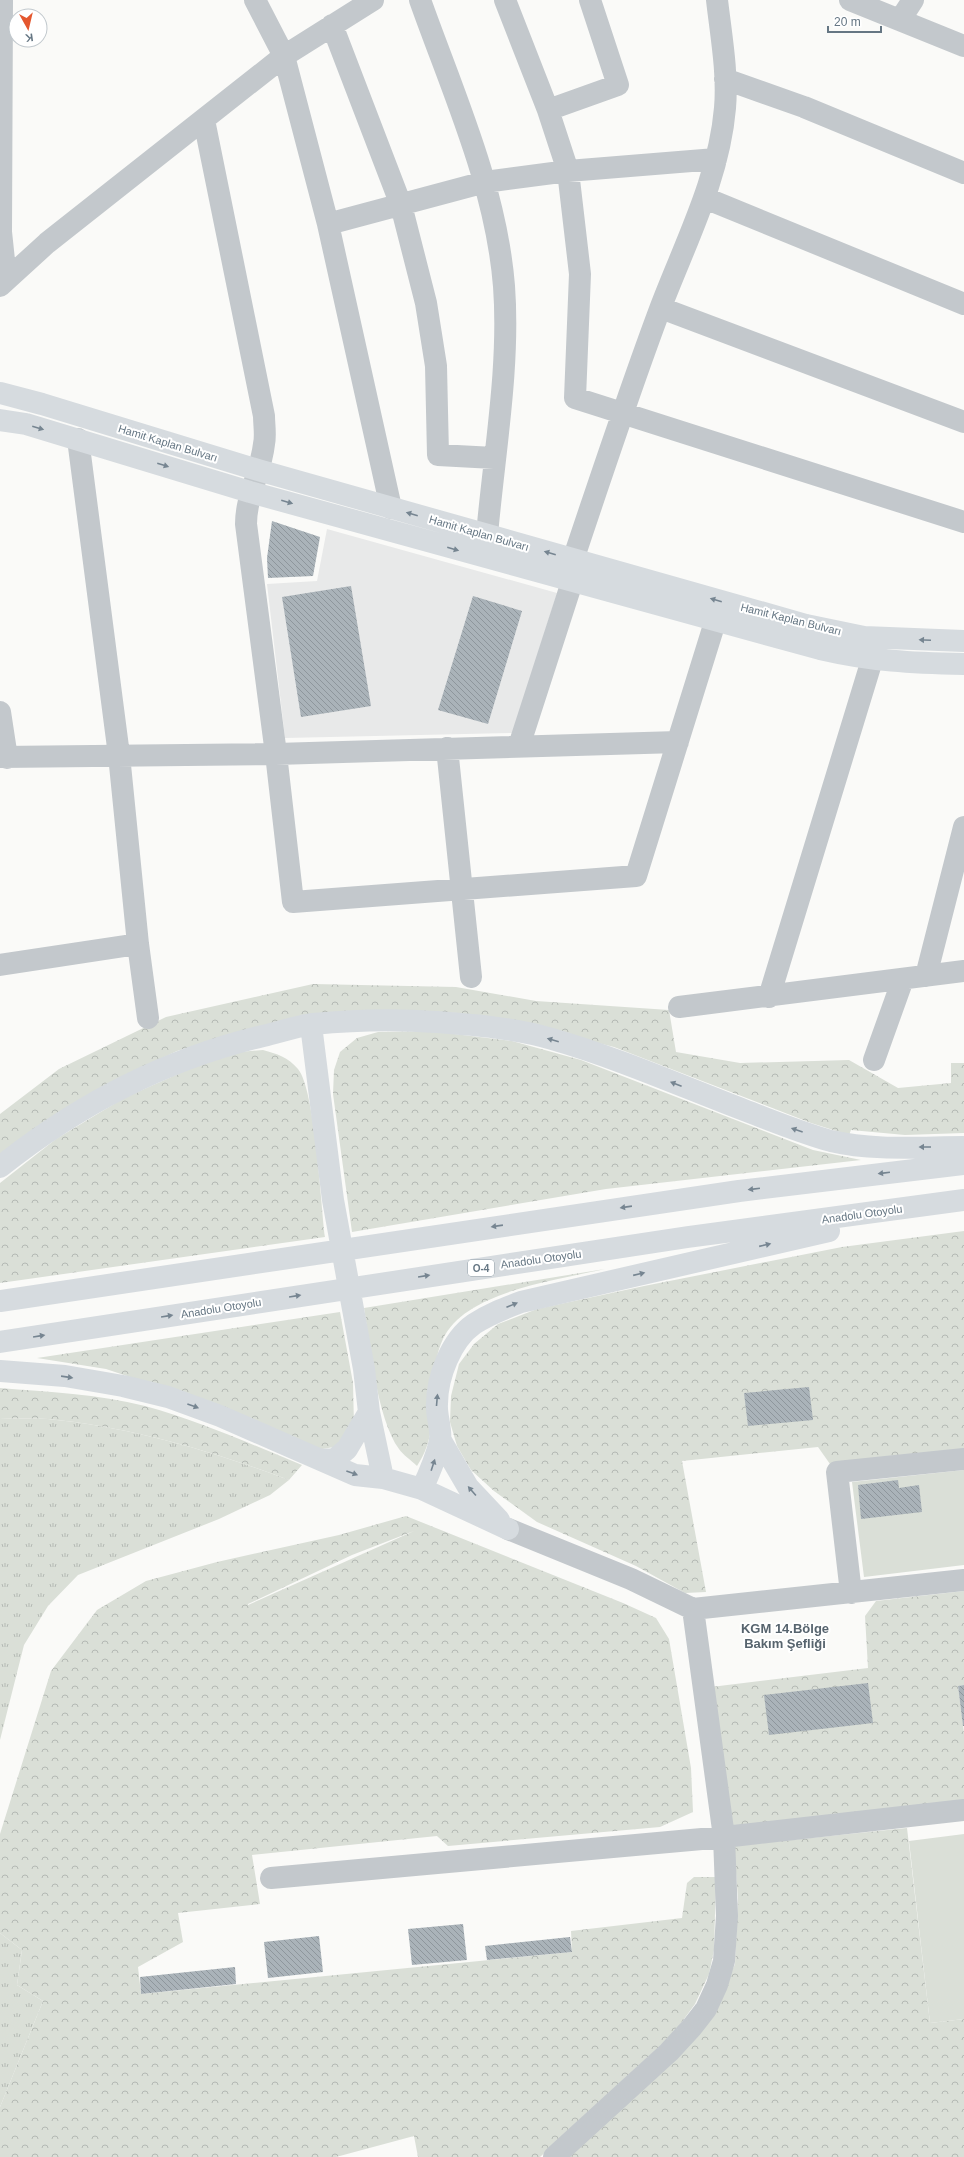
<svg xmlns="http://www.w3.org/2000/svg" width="964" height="2157" font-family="Arial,sans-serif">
<defs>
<pattern id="grass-tufts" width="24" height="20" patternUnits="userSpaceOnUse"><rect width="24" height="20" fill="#dadfd7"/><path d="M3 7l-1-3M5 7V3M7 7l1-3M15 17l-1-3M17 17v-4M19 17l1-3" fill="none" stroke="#b4b9b4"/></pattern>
<pattern id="forest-crowns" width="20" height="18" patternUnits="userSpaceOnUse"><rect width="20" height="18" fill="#dadfd7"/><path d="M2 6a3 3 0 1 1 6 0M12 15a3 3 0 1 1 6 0" fill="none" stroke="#b4b9b4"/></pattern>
<pattern id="building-back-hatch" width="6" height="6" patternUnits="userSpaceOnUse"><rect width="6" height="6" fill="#aab3b9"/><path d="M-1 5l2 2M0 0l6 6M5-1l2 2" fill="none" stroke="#8e969c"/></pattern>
</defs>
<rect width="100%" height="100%" fill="#fafaf8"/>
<path fill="#e8e9e9" d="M327,529L557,593L513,733L285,738L267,584L317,581Z"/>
<path fill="url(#grass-tufts)" d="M0,1418C16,1419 33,1418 48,1419C131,1427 212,1451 289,1480L270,1495L219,1519L78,1575L48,1606L24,1645L0,1740Z
M0,1933L22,1950L17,1985L43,2001L0,2107Z"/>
<path fill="url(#forest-crowns)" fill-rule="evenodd" d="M313,984L456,987L536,1001L669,1010L676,1052L740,1063L849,1060L898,1088L951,1083V1063H964V1133L905,1135L851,1130L849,1135L811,1123L614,1047L507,1020L457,1013L401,1011L245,1030L177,1051L124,1076L0,1157V1114L59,1069L166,1017Z
M430,1031L512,1041L581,1060L813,1150L861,1160L606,1189L352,1232L333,1094L334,1070L340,1052L357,1038L378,1032Z
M263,1050C277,1054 288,1057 298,1069C315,1089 321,1205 325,1237L0,1283V1183L56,1139L124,1098L196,1066L239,1052Z
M964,1231V1451L830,1464L818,1447L682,1461L706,1592L685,1593L636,1566L537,1522L494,1491L471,1470L457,1446L450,1422L451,1396L459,1364L474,1344L498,1324L537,1309L644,1286L842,1247Z
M605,1269C558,1280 465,1291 443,1339C436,1354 435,1368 434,1384C433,1413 434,1441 417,1466C411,1460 403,1455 399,1449C377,1419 370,1345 364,1308Z
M340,1312L353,1383L354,1426L334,1447L317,1450L193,1398L106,1369L37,1358Z
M0,1388C48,1392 98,1394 145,1406C199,1421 251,1444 302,1465L289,1480C212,1451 131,1427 48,1419C33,1418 16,1419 0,1418Z
M406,1516L623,1603L656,1618L669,1639L691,1768L693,1812L660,1827L448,1846L437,1836L252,1855L260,1904L178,1913L183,1942L138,1967L141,1994L572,1952L571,1931L682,1918L687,1883L694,1877H716L714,1950L709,1974L695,2004L673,2034L540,2157H418L414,2136L336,2157H0V2107L43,2001L17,1985L22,1950L0,1933V1834L51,1671L97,1610L146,1581L217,1562L339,1535ZM414,1531L248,1605V1604L352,1555Z
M964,1591V1685L958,1686L964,1733V1801L731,1826L711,1687L868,1668L865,1616L876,1601Z
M907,1828L930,2023L964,2019V2157H569L711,2019L735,1964L738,1898L734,1846Z"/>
<path fill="#dadfd7" d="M964,1470V1565L864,1577L852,1482Z
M964,1834V2019L930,2023L909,1841Z"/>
<path fill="url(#building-back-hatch)" d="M272,521L320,537L313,576L268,578L267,558Z
M351,586L371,706L301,717L282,597Z
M473,596L522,611L488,724L438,710Z
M809,1387L813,1420L748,1426L744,1393Z
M898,1480L899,1488L919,1485L922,1512L861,1519L858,1485Z
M868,1683L873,1723L769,1735L764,1695Z
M964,1685V1726H963L958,1686Z
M463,1924L467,1960L412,1965L408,1929Z
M319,1936L323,1972L268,1978L264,1942Z
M570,1937L572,1952L487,1960L485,1946Z
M235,1967L236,1984L141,1994L140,1977Z"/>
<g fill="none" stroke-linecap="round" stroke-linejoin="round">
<path stroke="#c3c8cc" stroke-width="22" d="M2,0L1,232L6,279
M255,0L284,56L328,224L391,508
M420,0C453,93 496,186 504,286C510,367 494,454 487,535
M505,0L548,110L568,171L580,274L575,398L964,522
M850,0L964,46
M900,20L913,0
M332,25L401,205L426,303L436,366L438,455L494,458
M725,79L804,107L964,173
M548,110L618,85L590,0
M204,120L264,416C264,425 266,435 264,444C261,472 246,496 246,524L276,754L293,902L636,876L715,622
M705,198L964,304
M328,224L485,182L568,171L716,159
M0,286L47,243L284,56L373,0
M661,308L964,422
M78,439L119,755L138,944L148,1018
M0,712L7,758
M519,746L572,582L573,560C601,476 629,392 660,309C685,243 719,179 725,108C728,73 721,35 717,0
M447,748L471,977
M0,757L276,754L678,742
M0,965L138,944
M926,976L964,827
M769,997L872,660
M679,1007L964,971
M874,1060L903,979
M508,1529L631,1579L693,1609L724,1837L727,1916L724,1961L717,1985L706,2009L692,2027L669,2052L554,2157
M851,1593L837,1472L964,1459
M693,1609L964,1580
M271,1878L724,1837L964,1810"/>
<path stroke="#d6dbdf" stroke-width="22" d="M0,393L42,404L258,470L806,625L864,637L964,641
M0,420L26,424L250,492L820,649C872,661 911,663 964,664"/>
<path stroke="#d6dbdf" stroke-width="22" d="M311,1025L333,1200L364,1369L369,1412L383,1478
M0,1167C78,1105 166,1059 263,1036C280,1032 297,1026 313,1024C354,1020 395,1019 436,1022C475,1025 515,1028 552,1039C618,1058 681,1086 744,1110C773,1121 802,1133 831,1141C874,1151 920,1147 964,1147
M0,1301L739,1191L964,1164
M0,1342L688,1237L964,1200
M0,1371L65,1376L123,1386L168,1397L220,1416L355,1475L383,1478L422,1489L508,1529
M440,1439L468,1487L499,1520
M321,1460L335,1459L347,1449L369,1412
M422,1489C429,1474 436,1458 440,1441C442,1429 436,1416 437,1404C437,1377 451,1340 474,1324C489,1314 505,1308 521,1302L829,1231"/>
</g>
<defs><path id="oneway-solid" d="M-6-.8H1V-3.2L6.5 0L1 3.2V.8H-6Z"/></defs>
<g fill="#768591">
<use href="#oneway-solid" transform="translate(38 428) rotate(16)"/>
<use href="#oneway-solid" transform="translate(163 465) rotate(17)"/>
<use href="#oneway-solid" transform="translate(287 502) rotate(16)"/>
<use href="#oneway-solid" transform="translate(412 514) rotate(-164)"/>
<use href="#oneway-solid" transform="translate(453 549) rotate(16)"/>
<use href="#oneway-solid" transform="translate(550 553) rotate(-164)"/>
<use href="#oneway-solid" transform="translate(716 600) rotate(-164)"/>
<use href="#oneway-solid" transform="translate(925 640) rotate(-178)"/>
<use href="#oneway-solid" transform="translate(553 1040) rotate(-164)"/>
<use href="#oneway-solid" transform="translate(676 1084) rotate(-159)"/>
<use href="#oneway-solid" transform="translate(797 1130) rotate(-161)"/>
<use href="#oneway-solid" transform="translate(925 1147) rotate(180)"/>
<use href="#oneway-solid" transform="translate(884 1173) rotate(173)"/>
<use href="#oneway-solid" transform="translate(754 1189) rotate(173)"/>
<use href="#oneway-solid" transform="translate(626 1207) rotate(172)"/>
<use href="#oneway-solid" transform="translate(497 1226) rotate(172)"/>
<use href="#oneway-solid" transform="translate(765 1245) rotate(-13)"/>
<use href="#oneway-solid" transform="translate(639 1274) rotate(-13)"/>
<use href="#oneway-solid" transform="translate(424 1276) rotate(-9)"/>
<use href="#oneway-solid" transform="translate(295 1296) rotate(-9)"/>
<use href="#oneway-solid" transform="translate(512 1305) rotate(-22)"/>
<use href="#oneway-solid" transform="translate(167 1316) rotate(-9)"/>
<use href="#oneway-solid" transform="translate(39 1336) rotate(-9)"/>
<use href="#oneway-solid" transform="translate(67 1377) rotate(8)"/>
<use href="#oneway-solid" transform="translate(437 1400) rotate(-85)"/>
<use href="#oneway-solid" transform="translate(193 1406) rotate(20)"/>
<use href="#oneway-solid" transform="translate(433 1465) rotate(-72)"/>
<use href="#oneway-solid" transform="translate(352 1473) rotate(20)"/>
<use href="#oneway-solid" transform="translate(472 1491) rotate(-131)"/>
</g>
<g text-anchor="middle" stroke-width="4" stroke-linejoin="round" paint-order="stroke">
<rect fill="#fff" stroke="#939fa8" stroke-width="1" x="468" y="1260" width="26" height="16" rx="3"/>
<g font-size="10" font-weight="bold" fill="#657683">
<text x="481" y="1272">O-4</text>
</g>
<g font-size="11" fill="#657683" stroke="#fff">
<text transform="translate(168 443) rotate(17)" y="4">Hamit Kaplan Bulvarı</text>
<text transform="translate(479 533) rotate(16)" y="4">Hamit Kaplan Bulvarı</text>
<text transform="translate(791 619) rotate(14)" y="4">Hamit Kaplan Bulvarı</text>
<text transform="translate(862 1214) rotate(-8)" y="4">Anadolu Otoyolu</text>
<text transform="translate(541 1259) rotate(-8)" y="4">Anadolu Otoyolu</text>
<text transform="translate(221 1308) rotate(-9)" y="4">Anadolu Otoyolu</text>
</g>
<g font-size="13" font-weight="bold" fill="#57646e" stroke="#fff">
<text x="785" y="1633">KGM 14.Bölge<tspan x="785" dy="15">Bakım Şefliği</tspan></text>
</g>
</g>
<g transform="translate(28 28) rotate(172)"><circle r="19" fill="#ffffff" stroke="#c1c8cd"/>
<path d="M0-3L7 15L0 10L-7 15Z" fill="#e4572e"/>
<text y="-6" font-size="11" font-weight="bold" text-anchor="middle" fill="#657683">K</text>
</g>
<path d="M828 26v6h53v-6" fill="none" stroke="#657683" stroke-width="2"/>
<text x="834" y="26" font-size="12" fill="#657683" stroke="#ffffff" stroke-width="3" paint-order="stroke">20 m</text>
</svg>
